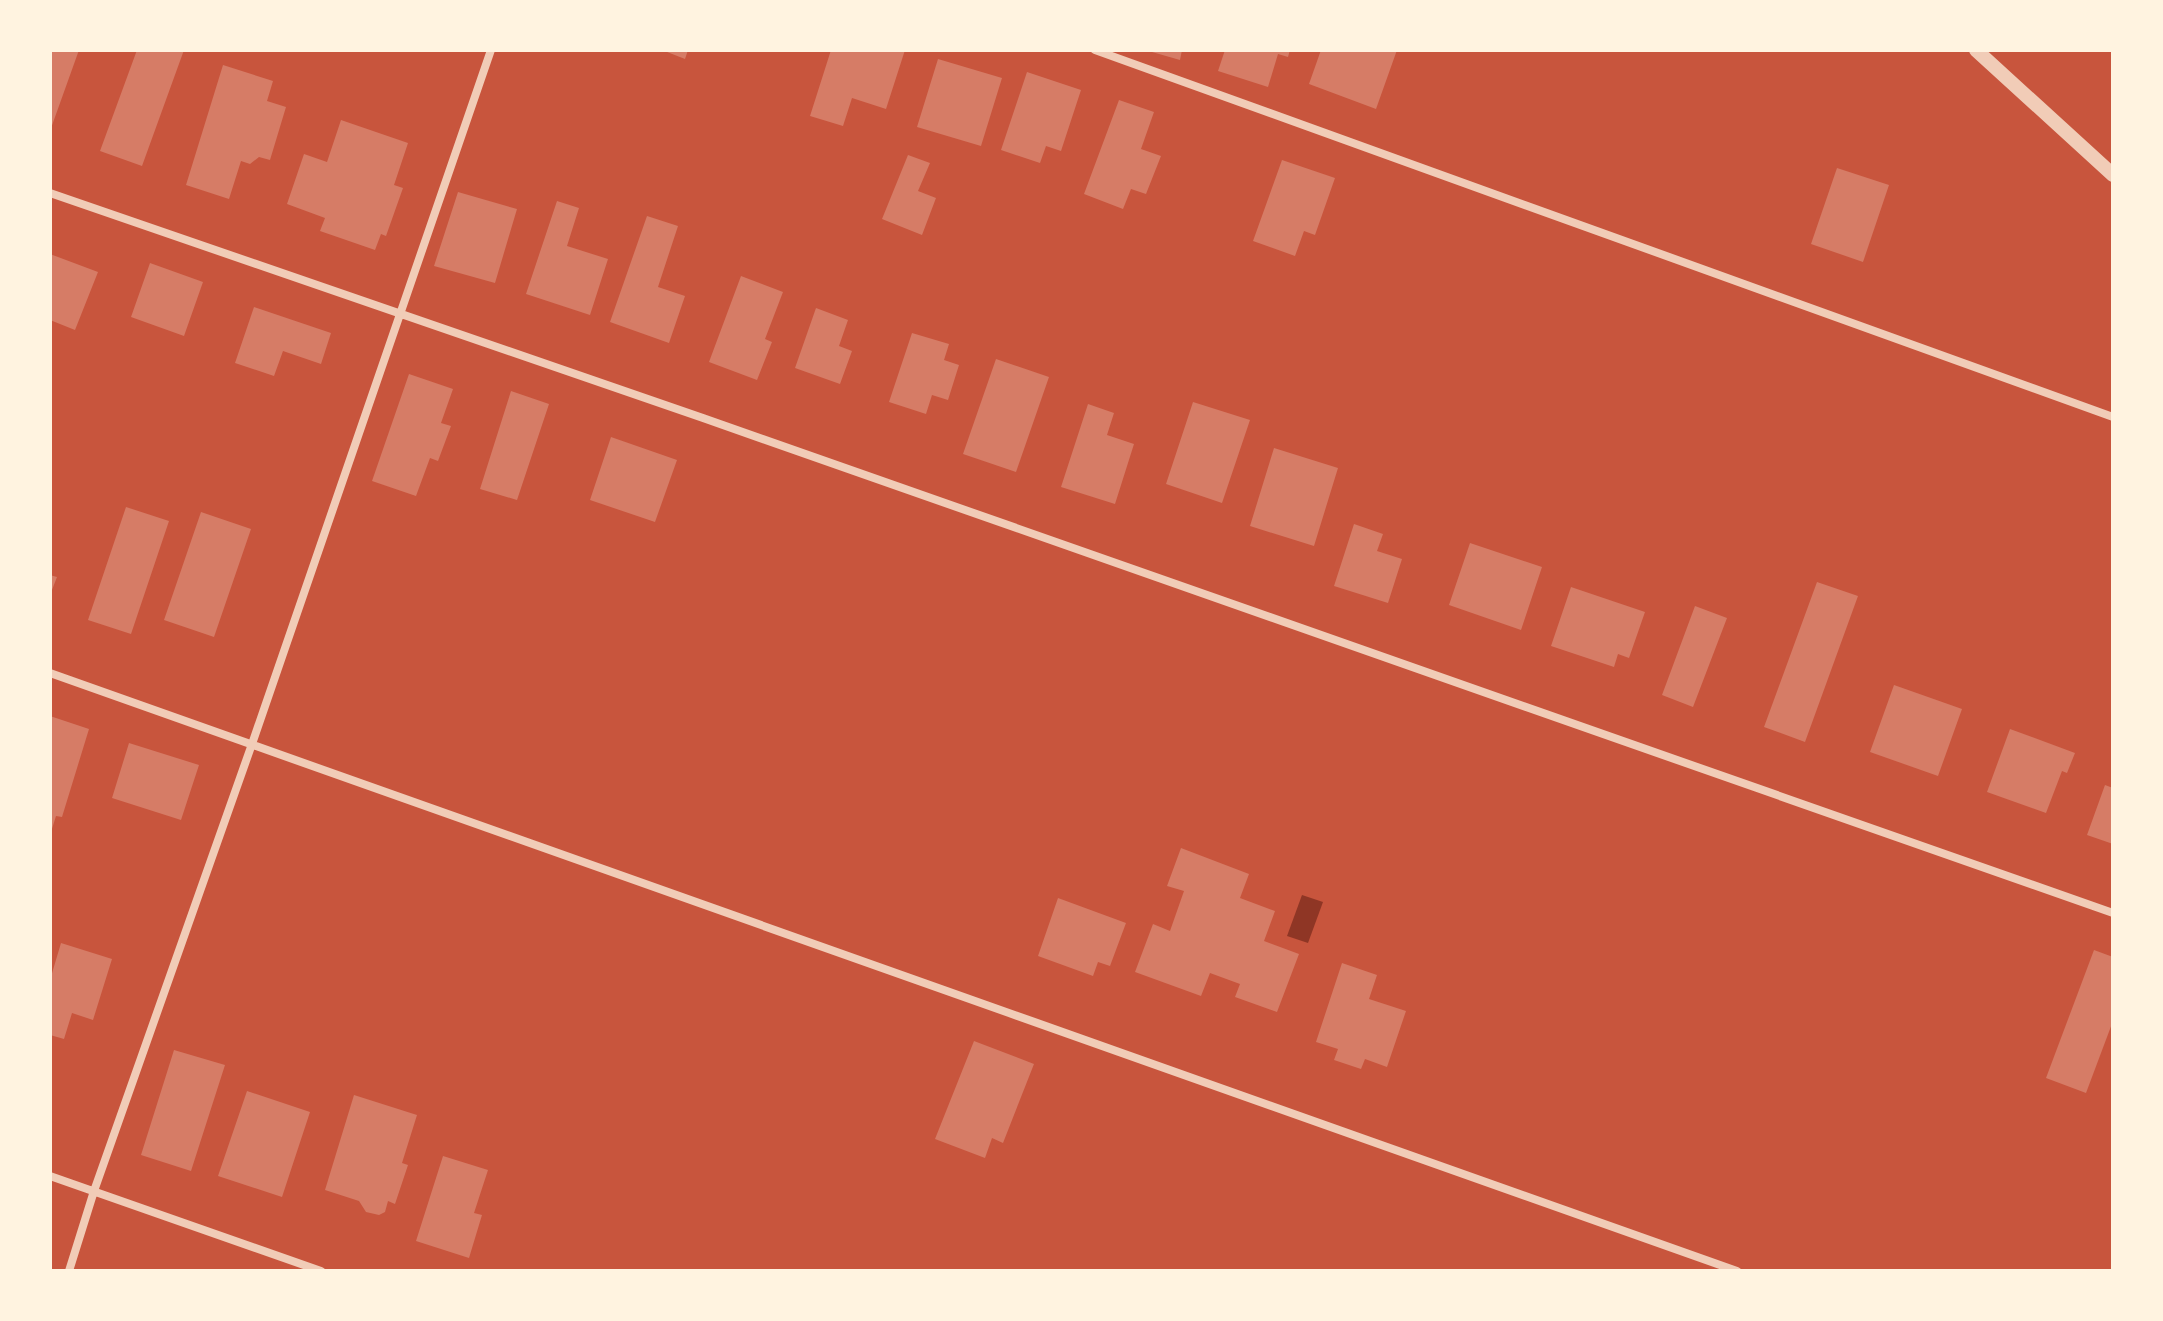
<svg xmlns="http://www.w3.org/2000/svg" width="2163" height="1321" font-family="'Fira Sans Condensed',sans-serif">
<rect width="100%" height="100%" fill="#c8553d"/>
<path fill="#8f3625" d="M1302,895L1323,902L1308,943L1287,936Z"/>
<path fill="#d67c66" d="M50,50H79L50,131Z
M137,50H184L142,166L100,151Z
M662,50H688L685,59Z
M831,50H905L886,109L852,98L843,126L810,116Z
M1145,50H1182L1180,60Z
M1225,50H1290L1288,57L1278,54L1268,87L1218,71Z
M1321,50H1397L1376,109L1309,84Z
M938,59L1002,78L981,146L917,127Z
M223,65L273,81L267,101L286,107L270,160L259,157L250,164L241,161L229,199L186,185Z
M1027,72L1081,90L1061,151L1046,146L1040,163L1001,150Z
M1119,100L1154,112L1141,149L1161,156L1146,194L1131,189L1123,209L1084,194Z
M341,120L408,143L394,185L403,188L386,236L381,234L375,250L320,231L325,218L287,204L304,154L327,162Z
M908,155L930,163L918,191L936,198L922,235L882,219Z
M1282,160L1335,178L1315,235L1304,231L1295,256L1253,241Z
M1837,168L1889,185L1863,262L1811,244Z
M458,192L517,209L495,283L434,266Z
M557,201L579,208L567,246L608,259L590,315L526,294Z
M647,216L678,226L658,287L685,296L669,343L610,322Z
M50,254L98,272L75,330L50,320Z
M150,263L203,282L184,336L131,317Z
M741,276L783,292L765,339L772,342L757,380L709,362Z
M254,307L331,333L321,364L283,351L274,376L235,363Z
M816,308L848,320L839,346L852,351L840,384L795,368Z
M912,333L949,344L944,360L959,365L948,400L932,395L926,414L889,402Z
M996,359L1049,377L1016,472L963,454Z
M409,374L453,389L441,423L451,426L438,461L430,458L416,496L372,481Z
M511,391L549,404L517,500L480,489Z
M1193,402L1250,420L1222,503L1166,484Z
M1088,404L1114,413L1107,435L1134,444L1115,504L1061,487Z
M611,437L677,460L655,522L590,500Z
M1274,448L1338,468L1314,546L1250,526Z
M126,507L169,521L131,634L88,620Z
M201,512L251,529L214,637L164,620Z
M1354,524L1383,534L1377,551L1402,559L1388,603L1334,586Z
M1470,543L1542,567L1521,630L1449,605Z
M50,575L57,577L50,595Z
M1817,582L1858,596L1805,742L1764,727Z
M1571,587L1645,612L1629,658L1618,654L1614,667L1551,646Z
M1695,606L1727,618L1693,707L1662,695Z
M1894,685L1962,709L1938,776L1870,752Z
M50,716L89,729L62,817L56,816L51,832Z
M2010,729L2075,753L2067,773L2062,771L2046,813L1987,792Z
M129,743L199,765L181,820L112,798Z
M2105,785L2113,788V844L2087,835Z
M1181,848L1249,874L1240,898L1275,911L1264,941L1299,954L1277,1012L1235,997L1240,984L1210,973L1201,996L1135,972L1153,924L1170,931L1184,891L1167,886Z
M1058,898L1126,923L1110,966L1098,962L1093,976L1038,956Z
M61,943L112,959L93,1020L72,1013L64,1039L50,1035V980Z
M2094,950L2113,957V1021L2086,1093L2046,1078Z
M1342,963L1377,975L1369,999L1406,1011L1387,1067L1365,1059L1361,1069L1334,1060L1338,1049L1316,1042Z
M974,1041L1034,1064L1003,1143L992,1138L985,1158L935,1139Z
M174,1050L225,1065L191,1171L141,1155Z
M247,1091L310,1112L282,1197L218,1176Z
M354,1095L417,1115L402,1163L408,1165L395,1204L388,1201L385,1212L379,1215L366,1212L359,1201L325,1190Z
M443,1156L488,1170L474,1213L482,1215L469,1258L416,1241Z"/>
<g fill="none" stroke-linecap="round" stroke-linejoin="round">
<path stroke="#f1ccb7" stroke-width="8" d="M1095,50L2113,417
M50,193L703,418L2113,913
M50,673L1737,1271
M50,1176L321,1271
M69,1271L94,1191L252,744L491,50"/>
<path stroke="#f1ccb7" stroke-width="14" d="M1976,50L2113,175"/>
</g>
<rect width="2163" height="1321" fill="none" stroke="#fff3e0" stroke-width="104"/>
</svg>
